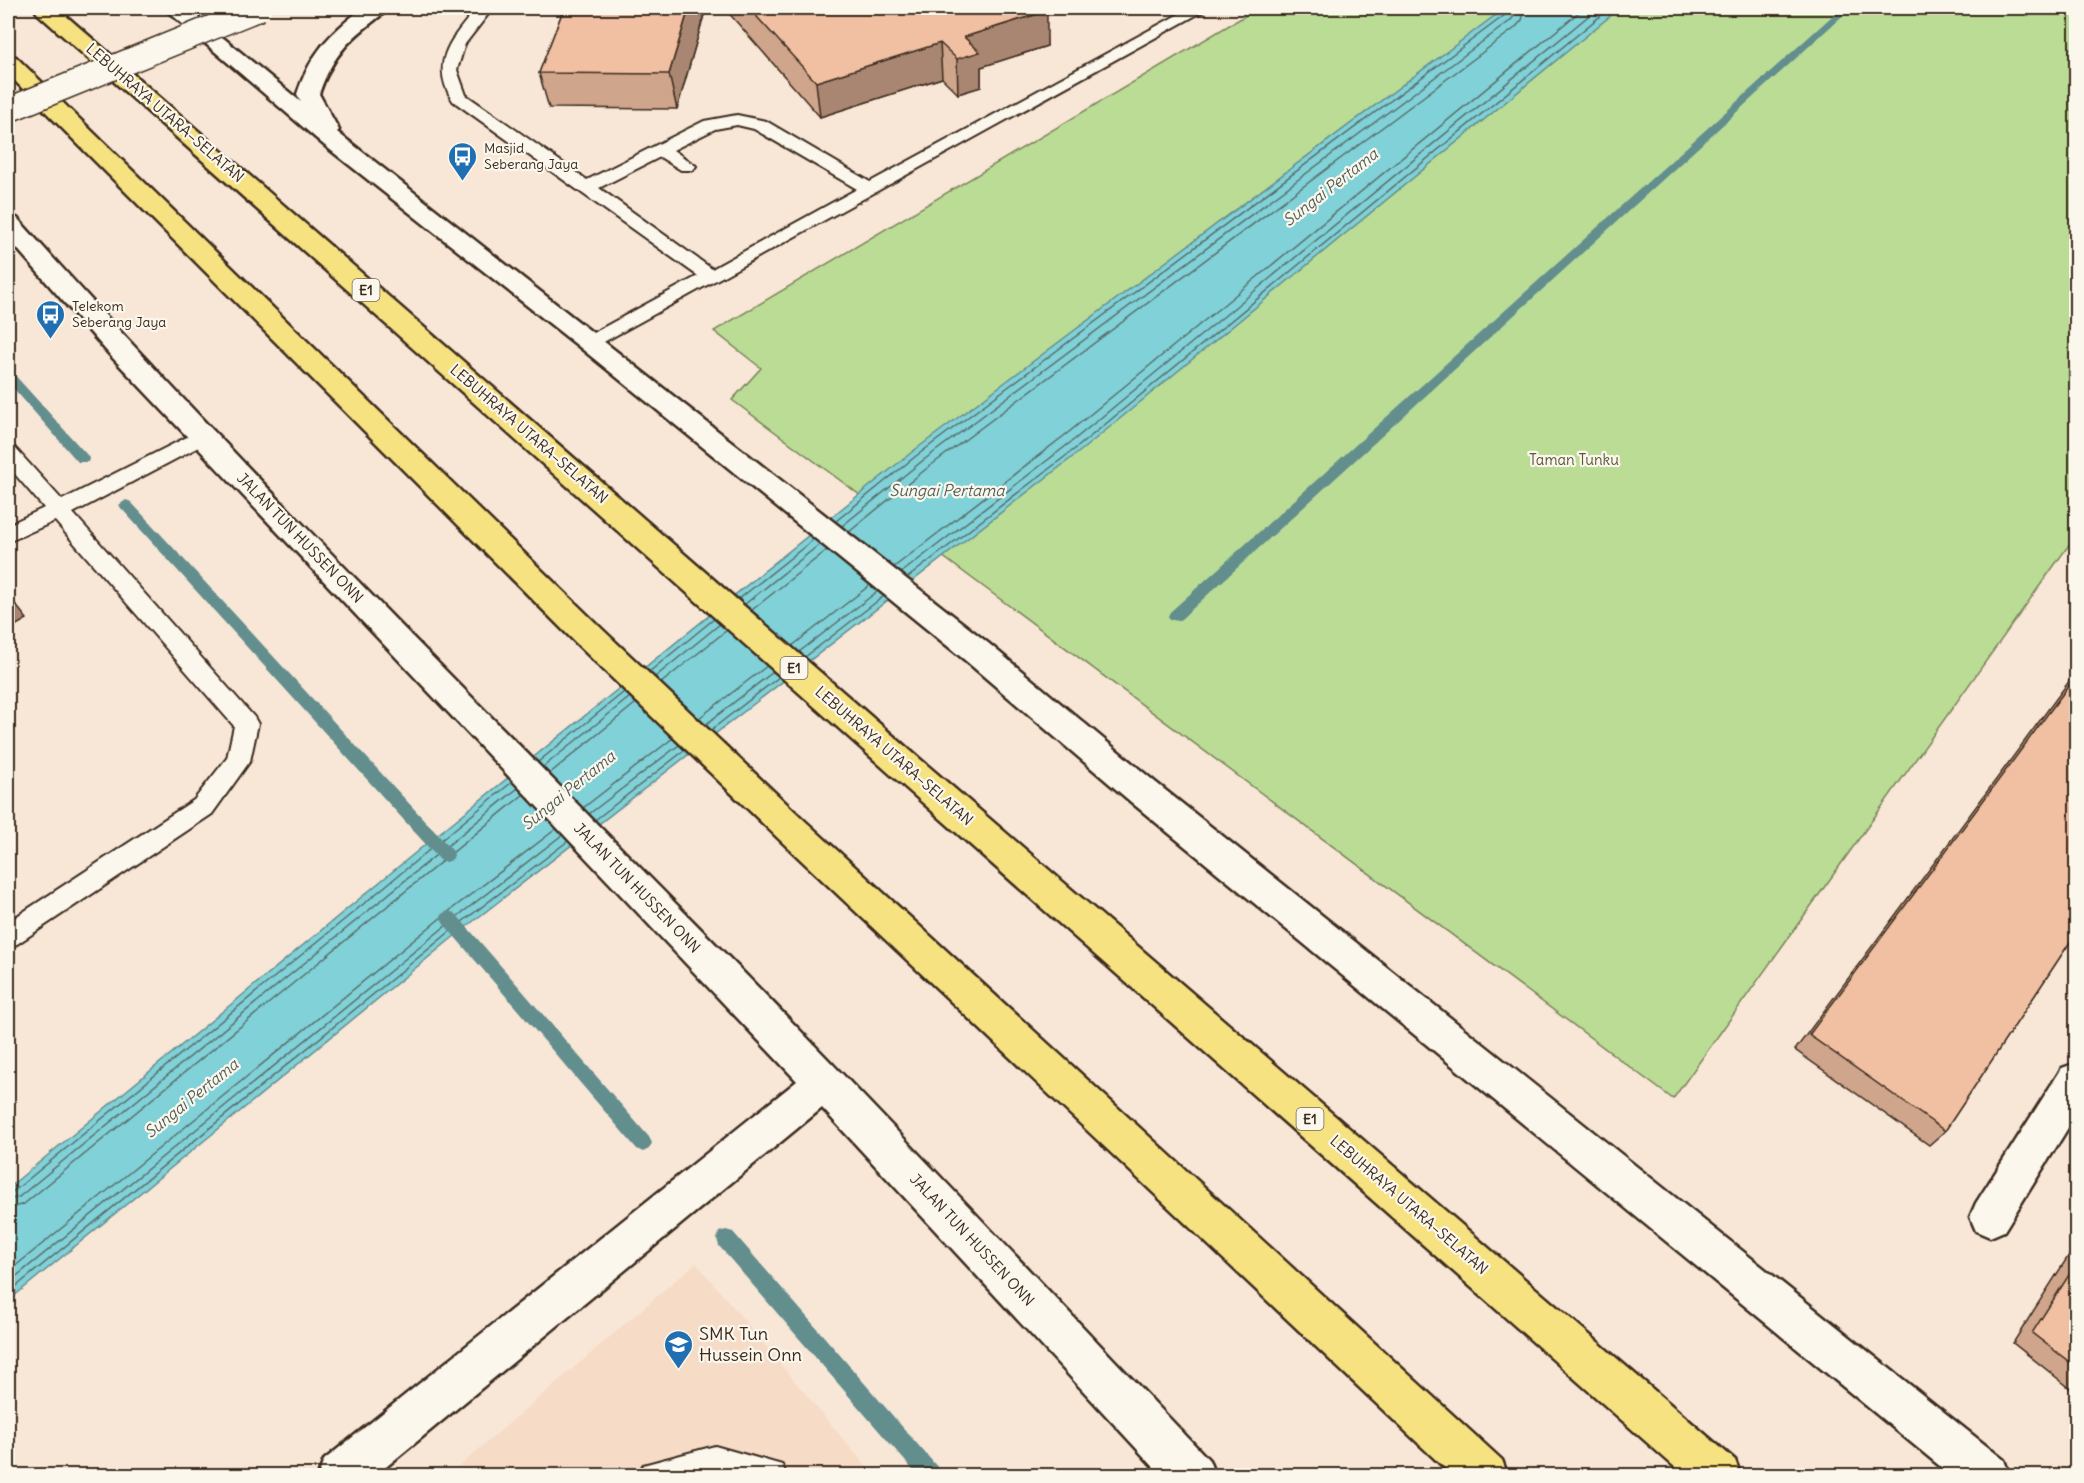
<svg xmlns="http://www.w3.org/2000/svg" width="2084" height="1483" font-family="Delius,sans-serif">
<rect width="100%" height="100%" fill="#f8e6d6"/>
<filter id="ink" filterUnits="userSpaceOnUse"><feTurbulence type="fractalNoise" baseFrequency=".0167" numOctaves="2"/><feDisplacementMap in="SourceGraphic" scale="12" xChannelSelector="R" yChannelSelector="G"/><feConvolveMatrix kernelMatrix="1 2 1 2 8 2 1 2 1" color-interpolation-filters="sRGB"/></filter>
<g filter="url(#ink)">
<path fill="#f6dbc6" d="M696,1263L873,1475L448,1476Z"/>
<path fill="#badc95" stroke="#7a835a" stroke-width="1.5" d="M1258,8H2076V535L1673,1099L732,400L761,368L714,331Z"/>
<path fill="#80d1d8" stroke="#648e8e" stroke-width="1.5" d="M1505,8H1620L1083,449L462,930L8,1301V1188L432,839L912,452Z"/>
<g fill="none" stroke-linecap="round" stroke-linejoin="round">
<path stroke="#576d68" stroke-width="1.5" d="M836,521L916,456L1505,15L1508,8
M842,526L921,462L1510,21L1515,15L1516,8
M849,532L926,469L1515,28L1522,20L1525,8
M894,567L1069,432L1584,8
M901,573L1075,439L1598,8
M907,578L1080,445L1610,8
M739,599L814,539
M745,604L820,544
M752,610L827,550
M792,646L870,585
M799,652L878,591
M805,657L884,596
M649,672L714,619
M655,677L720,624
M661,683L727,630
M699,718L767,666
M705,725L773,672
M711,730L779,677
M538,762L624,692
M543,767L630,697
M549,774L636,703
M583,808L673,738
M589,814L679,745
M595,820L685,750
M8,1193L14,1191L512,782
M8,1200L19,1197L518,788
M8,1209L24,1204L524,794
M8,1272L448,912L556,829
M8,1283L454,919L562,835
M8,1293L458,925L568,841"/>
<path fill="#648e8e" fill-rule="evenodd" d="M1841,8H1851L1180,620H1170L1168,616L1170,612Z
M8,371L12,372L88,456L89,459L88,462H78L8,382Z
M126,500L131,502L452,850L454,855L452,860L446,862L440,860L121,508L119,505Z
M449,911L455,913L649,1137L652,1143L649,1149L643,1152L637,1149L443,923L441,918L443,913Z
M726,1230L733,1232L939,1469L942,1476H918L719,1246L717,1239L719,1232Z"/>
<defs>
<path id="lane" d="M477,8H493L465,44L457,70L466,95L587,180L704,121L737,115L766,121L870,182L1190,8H1209L591,349L584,348L581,343L584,338L698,276L453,101C428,62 453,37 477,8ZM737,125L754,129L857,189L712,269L599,188L660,157L681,170H693L696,166L673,150L715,129Z
M203,429L210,431L213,436L210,441L73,513L254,717L258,724L250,761L212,814L17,944L8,947V922L194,800L227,758L234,726L55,521L8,542V525L44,508L8,466V446L15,448L62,500Z
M715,1446L782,1465L787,1476H638L643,1465Z"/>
<path id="street" d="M2076,1063V1115L2004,1231L1990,1237L1976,1231L1970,1217L1976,1203L2062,1068Z"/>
<path id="secondary" d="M164,8H187L301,102L297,94C311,53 329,34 363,8H386L384,13C351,38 333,53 319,94L339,130L337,132L988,643L1155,782L2004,1460L2010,1476H1952L1131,802L966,661L582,349L324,145Z
M8,215L17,218C228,454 453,678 676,904C857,1086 1032,1274 1209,1460L1215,1476H1162L822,1108L375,1476H318L324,1460L797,1081L110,355L8,238Z"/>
<path id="highway" d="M35,8H57L913,753L1735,1460L1741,1476H1685L889,773L37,13Z
M8,55L16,57L603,630L804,820L1502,1460L1508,1476H1453L780,840L581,648L8,74Z"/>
</defs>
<use href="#lane" stroke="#3b2a1e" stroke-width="4"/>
<use href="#street" stroke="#3b2a1e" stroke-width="5"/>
<use href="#secondary" stroke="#3b2a1e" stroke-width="5"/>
<use href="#highway" stroke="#3b2a1e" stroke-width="5"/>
<use href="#lane" fill="#fbf7ec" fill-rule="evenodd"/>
<use href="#street" fill="#fbf7ec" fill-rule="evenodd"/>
<use href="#secondary" fill="#fbf7ec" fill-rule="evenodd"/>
<use href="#highway" fill="#f7e281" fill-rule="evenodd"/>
<defs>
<path id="secondary-bridge" d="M8,110L260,8"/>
</defs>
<use href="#secondary-bridge" stroke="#3b2a1e" stroke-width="27" stroke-linecap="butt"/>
<use href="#secondary-bridge" stroke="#fbf7ec" stroke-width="24"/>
</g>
<path fill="#cfa58b" stroke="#3b2a1e" stroke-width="1.5" d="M564,8H706L677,109L549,108L539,73Z
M726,8H1044L1047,46L981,67V87L958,94L942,78L820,117L726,10Z
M2076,672V933L1945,1131L1929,1145L1795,1050Z
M2076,1244V1393L2013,1343Z"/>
<path fill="#a98671" stroke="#3b2a1e" stroke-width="1.5" d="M689,8H706L677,109L669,74Z
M1047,11V46L981,67V87L958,94L957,59L964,37Z
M940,43L942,78L820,117L816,82Z
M8,595L27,619L8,630Z"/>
<path fill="#f1c0a2" stroke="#3b2a1e" stroke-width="1.5" d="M564,8H689L669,74L539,73Z
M749,8H1044L1047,11L964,37L980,52L957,59L940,43L816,82Z
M2076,676V933L1945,1131L1809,1035Z
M2076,1264V1367L2032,1333Z"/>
</g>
<defs>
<symbol id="bus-pin" viewBox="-11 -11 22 30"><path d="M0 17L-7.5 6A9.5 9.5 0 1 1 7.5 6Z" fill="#1f6fb2" stroke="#fbf7ec"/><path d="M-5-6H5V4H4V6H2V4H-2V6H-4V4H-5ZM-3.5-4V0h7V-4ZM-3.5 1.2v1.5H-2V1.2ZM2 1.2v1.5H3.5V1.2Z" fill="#fff"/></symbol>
<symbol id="school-pin" viewBox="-11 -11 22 30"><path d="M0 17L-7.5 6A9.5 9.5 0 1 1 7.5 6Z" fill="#1f6fb2" stroke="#fbf7ec"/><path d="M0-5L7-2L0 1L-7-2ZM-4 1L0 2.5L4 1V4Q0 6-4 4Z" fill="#fff"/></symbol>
</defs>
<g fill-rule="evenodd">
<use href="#bus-pin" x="446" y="140" width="33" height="45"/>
<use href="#bus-pin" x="34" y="298" width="33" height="45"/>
<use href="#school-pin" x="662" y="1328" width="33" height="45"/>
</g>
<g text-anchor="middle" stroke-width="4.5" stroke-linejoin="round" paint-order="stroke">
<g font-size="14" fill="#3b2a1e" stroke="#fbf7ec" text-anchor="start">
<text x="484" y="153">Masjid<tspan x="484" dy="16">Seberang Jaya</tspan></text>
<text x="72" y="311">Telekom<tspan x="72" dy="16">Seberang Jaya</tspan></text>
</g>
<g fill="#fbf7ec" stroke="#75685c" stroke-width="1.5">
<rect x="352.5" y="279" width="27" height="22" rx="4.5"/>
<rect x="780.5" y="657" width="27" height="22" rx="4.5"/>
<rect x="1296.5" y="1108" width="27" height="22" rx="4.5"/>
</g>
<g font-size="14" font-weight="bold" fill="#3b2a1e">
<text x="366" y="295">E1</text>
<text x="794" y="673">E1</text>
<text x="1310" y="1124">E1</text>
</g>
<g font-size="15" fill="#3b2a1e" stroke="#fbf7ec">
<text transform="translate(165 113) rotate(41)" y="5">LEBUHRAYA UTARA–SELATAN</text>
<text transform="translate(529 434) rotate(41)" y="5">LEBUHRAYA UTARA–SELATAN</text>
<text transform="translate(300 538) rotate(46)" y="5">JALAN TUN HUSSEN ONN</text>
<text transform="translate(894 756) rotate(41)" y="5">LEBUHRAYA UTARA–SELATAN</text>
<text transform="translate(637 888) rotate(46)" y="5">JALAN TUN HUSSEN ONN</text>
<text transform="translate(1409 1205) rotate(41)" y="5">LEBUHRAYA UTARA–SELATAN</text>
<text transform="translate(972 1240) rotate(47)" y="5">JALAN TUN HUSSEN ONN</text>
</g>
<g font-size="15" fill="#5b563c" stroke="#fbf7ec">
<text x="1574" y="465">Taman Tunku</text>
</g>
<g font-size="16" font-style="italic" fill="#505c56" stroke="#fbf7ec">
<text transform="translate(1330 187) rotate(-38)" y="6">Sungai Pertama</text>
<text x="947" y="496">Sungai Pertama</text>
<text transform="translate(568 790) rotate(-39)" y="6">Sungai Pertama</text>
<text transform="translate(191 1098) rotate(-39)" y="6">Sungai Pertama</text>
</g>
<g font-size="18" fill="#3b2a1e" stroke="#fbf7ec" text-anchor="start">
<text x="699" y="1340">SMK Tun<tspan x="699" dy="21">Hussein Onn</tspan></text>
</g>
</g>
<rect width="2084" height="1483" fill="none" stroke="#fbf7ec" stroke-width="30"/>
<rect x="15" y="15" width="2054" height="1453" fill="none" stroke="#3b2a1e" stroke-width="2" filter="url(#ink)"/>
</svg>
